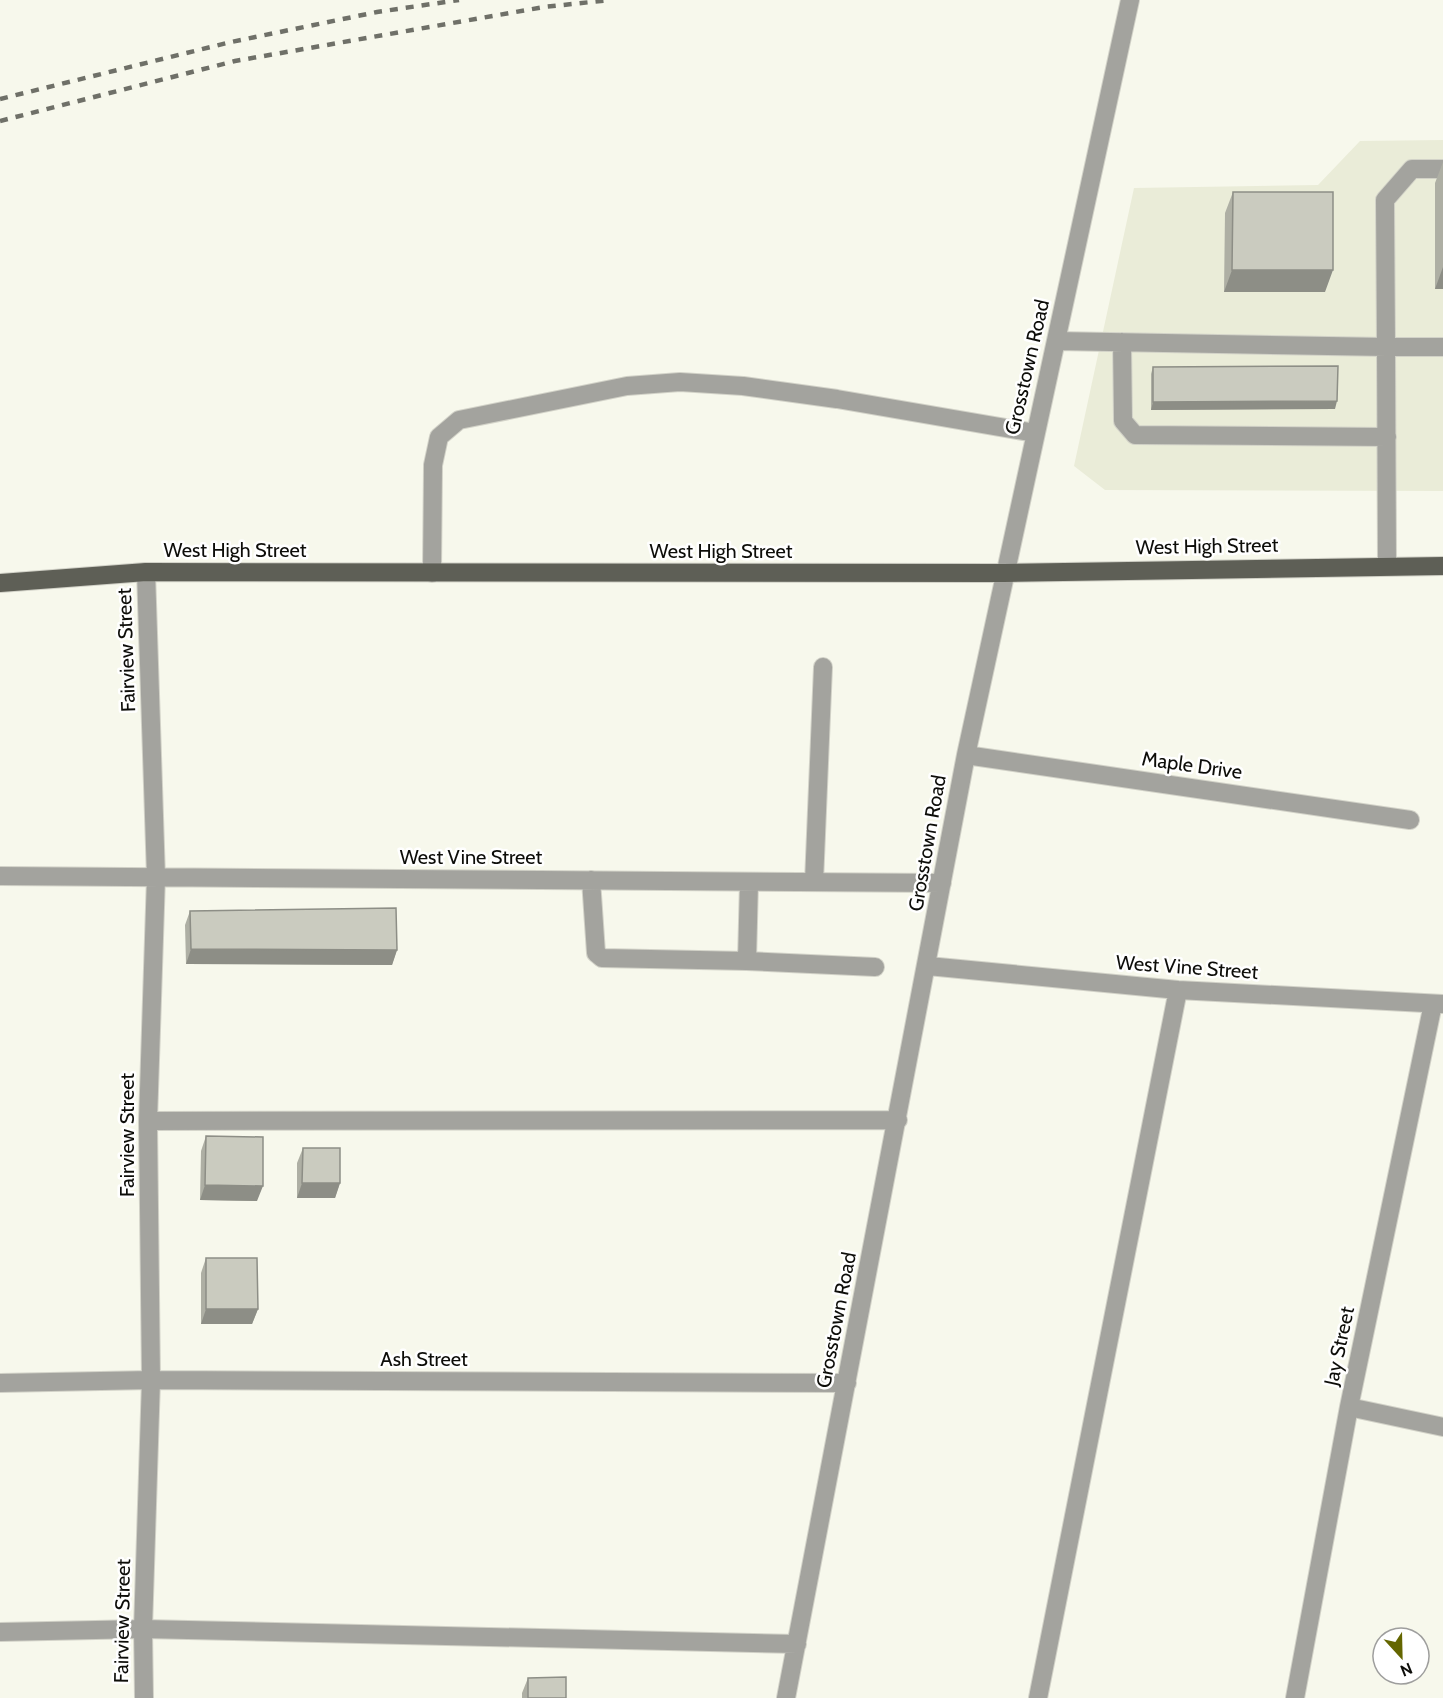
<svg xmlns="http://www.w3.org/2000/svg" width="1443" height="1698" font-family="Cabin,sans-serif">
<rect width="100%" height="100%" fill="#f7f8ec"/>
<path fill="#eaecd8" d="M1443,140V491L1105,490L1074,466L1134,188L1318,185L1360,141Z"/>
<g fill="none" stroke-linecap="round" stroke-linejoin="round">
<defs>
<path id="minor" d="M1056,341L1386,347L1385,200L1412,169H1443
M1122,342L1123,421L1135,435L1387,437
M1387,566L1386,347H1443
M432,573L433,465L439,437L459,420L627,386L680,382L743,386L837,399L1035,433
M966,755L1410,820
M0,876L942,883
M591,880L596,953L602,958L747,961
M749,882L747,961L875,967
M814,882L823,667
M928,966L1178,990L1443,1004
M148,1121L898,1120
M0,1383L151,1380L847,1383
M1349,1407L1443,1427
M0,1632L143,1629L797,1644
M144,1698L143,1629L151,1380L148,1121L156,877L146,572
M786,1698L966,755L1130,0
M1038,1698L1178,990
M1295,1698L1349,1407L1433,1004"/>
<path id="major" d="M0,583L146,572L1004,573L1443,566"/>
</defs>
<use href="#minor" stroke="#d2d2c8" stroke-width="20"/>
<use href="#major" stroke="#d2d2c8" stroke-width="20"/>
<use href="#minor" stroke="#a3a39e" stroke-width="18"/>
<use href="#major" stroke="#5e5f56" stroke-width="18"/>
<path stroke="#6f7068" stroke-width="4.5" stroke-dasharray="8 8" stroke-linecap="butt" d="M0,99L231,42L377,12L459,0
M0,121L235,61L544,7L610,0"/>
</g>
<path fill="#aeafa4" d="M1443,162V289H1435V183Z
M1233,192L1325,292H1224L1225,213Z
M1153,367L1335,409L1151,410V374Z
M190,911L397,950L392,965L186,964L185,925Z
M206,1136L257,1201L200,1200L201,1151Z
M303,1148L340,1183L335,1198H297V1163Z
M206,1258L258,1309L252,1324H201V1273Z
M528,1678L566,1698H522V1693Z"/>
<path fill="#8d8e86" d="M1443,267V289H1435Z
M1232,270H1333L1325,292H1224Z
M1337,401L1335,409L1151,410L1153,402Z
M191,949L397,950L392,965L186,964Z
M302,1183H340L335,1198H297Z
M205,1185L263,1186L257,1201L200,1200Z
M206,1309H258L252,1324H201Z"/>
<path fill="#cacbbf" stroke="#8d8e86" stroke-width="1.5" d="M1233,192H1333V270H1232Z
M1338,366L1337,401L1153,402V367Z
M396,908L397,950L191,949L190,911Z
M206,1136L263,1137V1186L205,1185Z
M303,1148H340V1183H302Z
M206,1258H257L258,1309H206Z
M566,1677V1698H528V1678Z"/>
<g text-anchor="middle" stroke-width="5" stroke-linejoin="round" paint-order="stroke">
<g font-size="20" fill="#0d0d09" stroke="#fff">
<text transform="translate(1027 367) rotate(-77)" y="7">Grosstown Road</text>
<text transform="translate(1207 546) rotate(-1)" y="7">West High Street</text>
<text x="235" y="557">West High Street</text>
<text x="721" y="558">West High Street</text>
<text transform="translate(126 650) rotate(-92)" y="7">Fairview Street</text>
<text transform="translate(1192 765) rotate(8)" y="7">Maple Drive</text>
<text transform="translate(927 843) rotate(-80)" y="7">Grosstown Road</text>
<text x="471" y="864">West Vine Street</text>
<text transform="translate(1187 967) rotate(4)" y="7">West Vine Street</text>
<text transform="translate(127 1135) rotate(-90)" y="7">Fairview Street</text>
<text transform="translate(836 1320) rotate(-79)" y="7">Grosstown Road</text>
<text transform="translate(1339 1346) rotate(-78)" y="7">Jay Street</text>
<text x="424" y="1366">Ash Street</text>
<text transform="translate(122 1621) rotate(-89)" y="7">Fairview Street</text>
</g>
</g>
<g transform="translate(1401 1656) rotate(158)"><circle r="28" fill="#ffffff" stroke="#9e9e9d" stroke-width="1.5"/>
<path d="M0-4.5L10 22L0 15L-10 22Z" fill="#646600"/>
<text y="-9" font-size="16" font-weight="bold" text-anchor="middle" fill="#0d0d09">N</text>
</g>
</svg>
